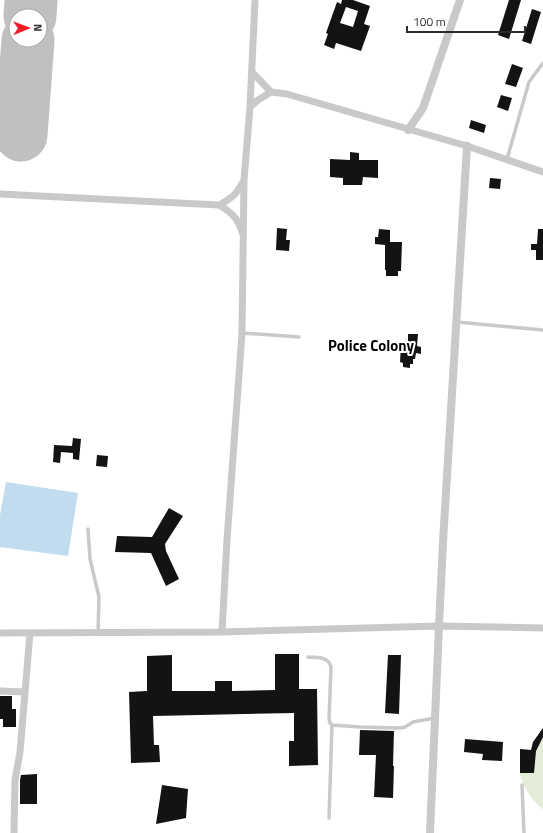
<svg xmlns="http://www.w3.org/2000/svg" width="543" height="833" font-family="'Titillium Web',sans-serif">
<rect width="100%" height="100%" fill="#fff"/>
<path fill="#e2ecd7" d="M543,728V809C532,801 521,785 520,772C520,764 520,757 520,749L531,750L533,742Z"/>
<path fill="#c1dcee" d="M6,482L78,493L68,556L0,547V515Z"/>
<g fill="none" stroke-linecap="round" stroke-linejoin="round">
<path stroke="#c0c0c0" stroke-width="53" d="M30,16L31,0
M21,135L28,40"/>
</g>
<path fill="#131313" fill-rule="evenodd" d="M342,0H353L370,6L364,24L370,26L361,51L336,43L334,49L324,45L328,34L326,33L337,2L341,4ZM346,7L358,11L353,27L340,23Z
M509,0H521L509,39L498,35Z
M532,9L541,12L531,44L522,41Z
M512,64L523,68L516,87L505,84Z
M501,95L512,98L508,111L497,107Z
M471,120L486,125L484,133L469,128Z
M350,152L359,153V160H378V178L363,177L362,185H343V178L330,177V159L350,160Z
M490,178L501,179L500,189L489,188Z
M277,228L287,229L286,240H290L289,251L276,250Z
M379,229L390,230V242H402L401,271H398V276H386V270H385V245L375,244V237H378Z
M538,229H543V260H536V250H531V244H537Z
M408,334H418L417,346L421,347V354L416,353L415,359H413V364H410V368L403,367V363L400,362L401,344L405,345V342H408Z
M73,438L81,439L79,460L73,459V453L61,452L60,463L53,462L54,445L72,446Z
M97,455L108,456L107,467L96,466Z
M169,508L183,516L165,544L166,551L179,579L166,586L151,553L115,552L117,536L152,537Z
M275,654H299V689H317L318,765L289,766V741H294V713L153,716L154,745H159L160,762L131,763L129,692L147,691V656L172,655V691H215V681H232V691L275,690Z
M388,655H401L399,714L385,713Z
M0,696H12V709H16V727H3V719H0Z
M543,728V737L536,751L534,773H520V749L531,750L533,742Z
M360,730L394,731L393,766H394L393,798L374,797L376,755H359Z
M465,739L503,742L502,761L482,760L483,754L464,752Z
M37,774V804H20V780L21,775Z
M162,785L188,789L186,818L156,824Z"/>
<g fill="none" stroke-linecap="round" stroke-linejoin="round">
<path stroke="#c9c9c9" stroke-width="3.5" d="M507,159L529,82L543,63
M457,322L543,330
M242,333L299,337
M88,529L90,559L99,597L98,633
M308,657C317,658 328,656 331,667L329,719L330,723L332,725L360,727L400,728L405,727L413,722L435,718
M522,785L524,833
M329,818L332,725"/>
<path stroke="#c9c9c9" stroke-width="7" d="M252,72L271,92
M250,107L258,100L271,92L287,94L467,146L543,172
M0,194L219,205C231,212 238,218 242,232
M219,205C232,198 236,195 243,182
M222,632L227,540L242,333L244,180L250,107L255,0
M0,633L222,632L439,626L543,628
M0,691L25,692
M14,833L15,780L20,752L30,633"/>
<path stroke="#c9c9c9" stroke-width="8" d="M408,130L423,108L460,0
M430,833L439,626L443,542L467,146"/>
</g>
<g text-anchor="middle" stroke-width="4" stroke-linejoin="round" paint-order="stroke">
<g font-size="15" font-weight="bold" fill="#000" stroke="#fff">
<text x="371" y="351">Police Colony</text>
</g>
</g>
<g transform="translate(28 28) rotate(89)"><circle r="19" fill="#ffffff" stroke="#ababab"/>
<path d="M0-3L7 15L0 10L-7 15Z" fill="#f71a27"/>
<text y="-6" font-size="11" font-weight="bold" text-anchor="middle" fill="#2c2c2c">N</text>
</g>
<path d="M407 26v6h118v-6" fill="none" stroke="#2c2c2c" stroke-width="2"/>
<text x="413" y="26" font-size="12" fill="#2c2c2c" stroke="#ffffff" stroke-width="3" paint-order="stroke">100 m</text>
</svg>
